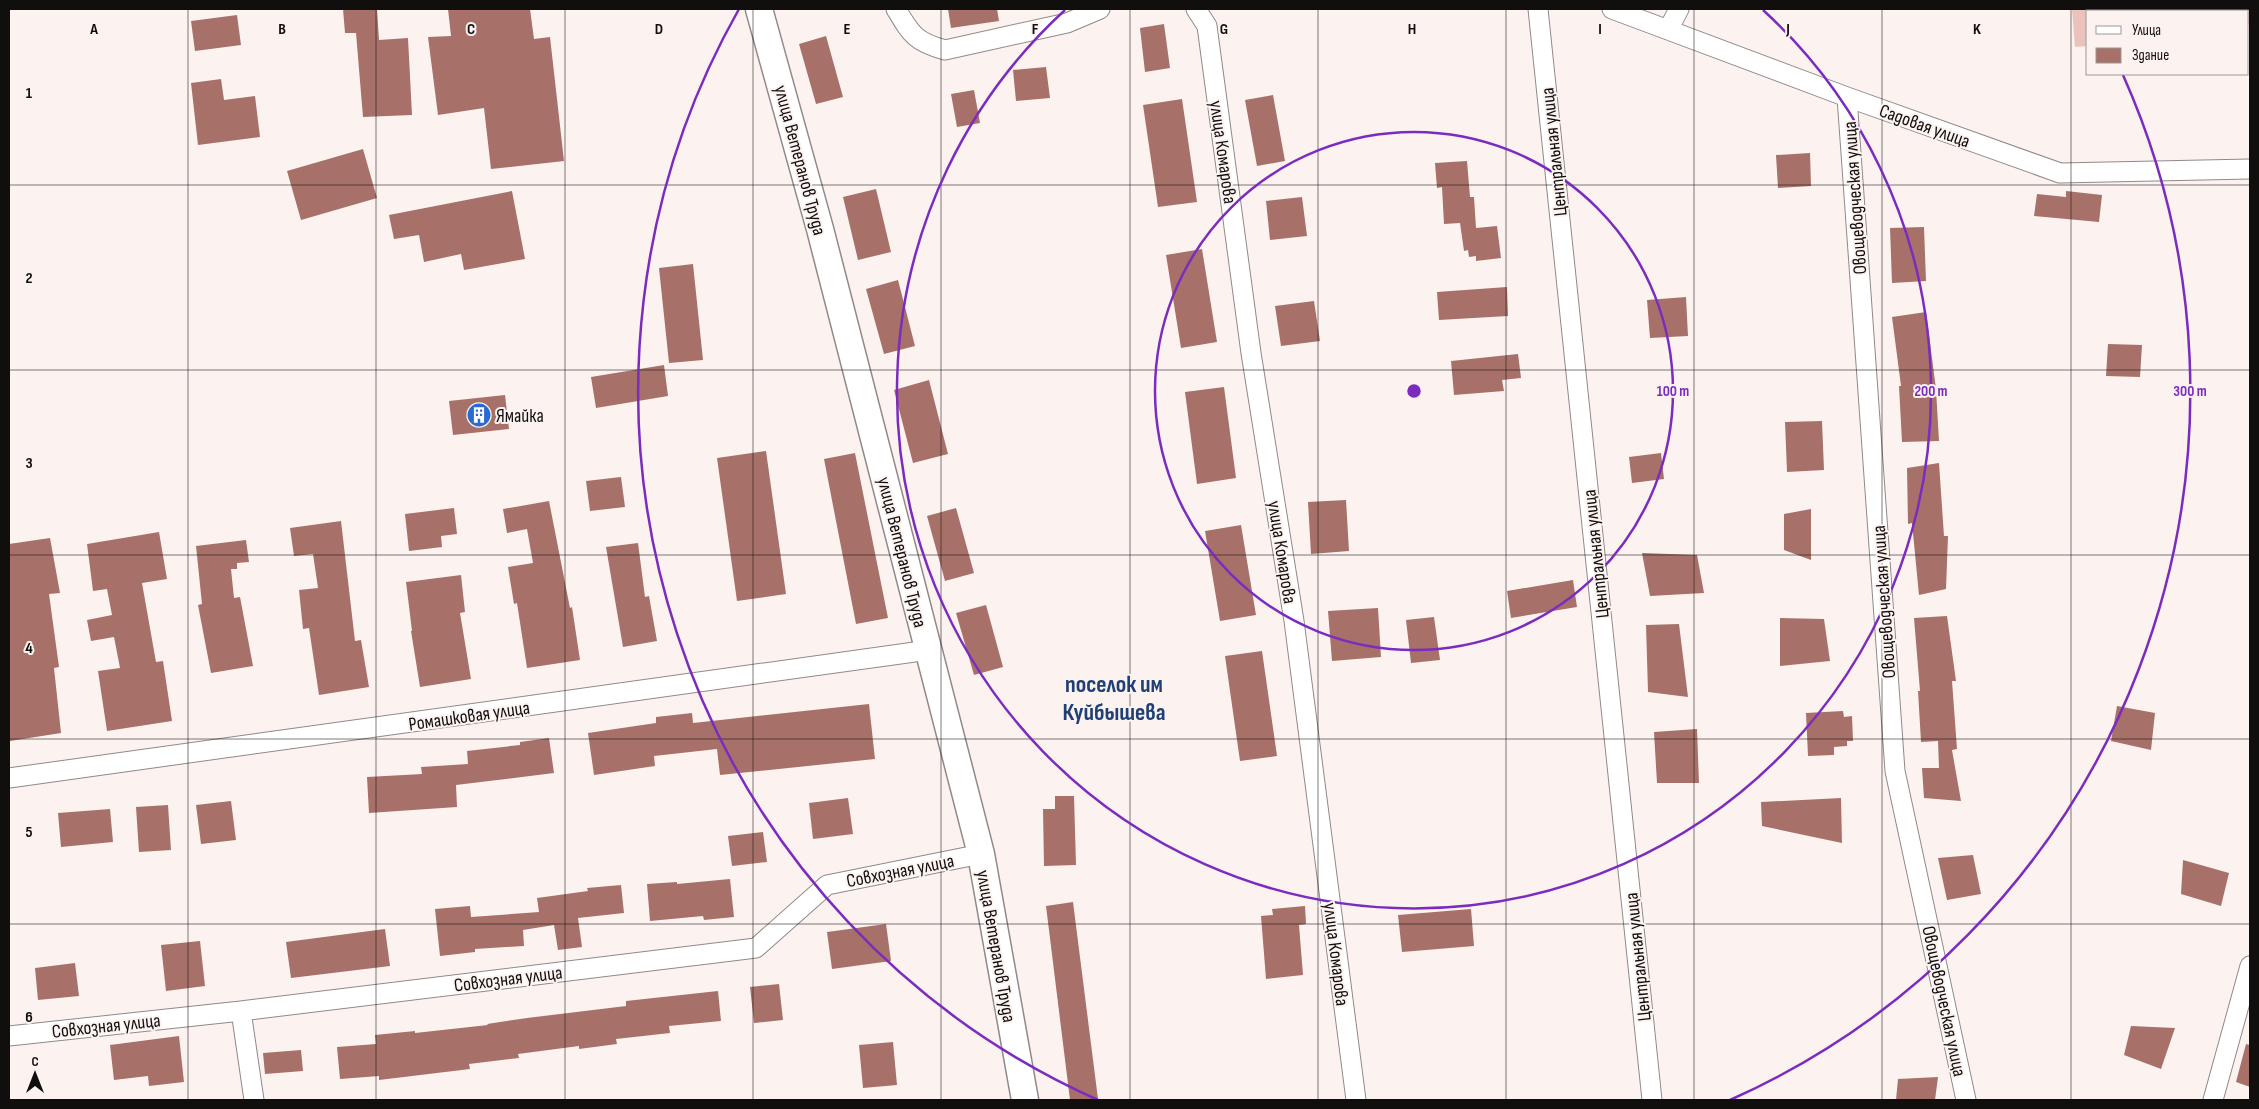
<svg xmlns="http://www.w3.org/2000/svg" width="2259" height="1109" font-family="'Sofia Sans Condensed',sans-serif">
<rect width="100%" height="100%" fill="#fcf3f1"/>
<path fill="#ebc3bc" d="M2072,9H2250V24L2248,25V11H2088V46L2075,47Z"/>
<path fill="#a77169" d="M343,9H377L379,40L408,38L412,115L363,117L356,33H345Z
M448,9H530L534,39L550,37L564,161L491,169L484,108L438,115L428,37L451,36Z
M948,9H997L999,21L951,28Z
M237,15L241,45L195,51L191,21Z
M1164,24L1170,68L1145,72L1140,28Z
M826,36L843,97L816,104L799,44Z
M1046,67L1050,98L1016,101L1013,70Z
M221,79L224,100L255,96L260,137L198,145L191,83Z
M974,90L980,123L957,127L951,94Z
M1273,95L1285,161L1257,166L1245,100Z
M1182,99L1197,202L1158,207L1143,105Z
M363,149L377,198L301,220L287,171Z
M1810,153L1811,186L1778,188L1776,155Z
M1467,161L1470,197H1474L1476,228L1497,226L1501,258L1476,261V256L1469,257L1468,250L1464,251L1460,223L1444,224L1442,187L1437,188L1435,163Z
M876,189L891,252L858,260L843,197Z
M512,191L525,259L464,270L461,254L424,262L419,235L394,239L389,215Z
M2066,191L2102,195L2099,222L2034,216L2037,194L2066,197Z
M1302,197L1307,236L1270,240L1266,201Z
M1924,227L1926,281L1892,283L1890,228Z
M1202,249L1217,342L1181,348L1166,255Z
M693,264L703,360L669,363L659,268Z
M898,280L915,346L884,354L866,289Z
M1507,287L1508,316L1439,320L1437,292Z
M1686,297L1688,336L1650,338L1647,300Z
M1314,301L1320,341L1281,346L1275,306Z
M1926,312L1936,389L1939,441L1902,442L1899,386H1901L1892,317Z
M2108,344L2142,345L2140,377L2106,376Z
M1518,354L1521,378L1502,380L1504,391L1454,395L1451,361Z
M664,365L668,396L596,408L591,377Z
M929,380L948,454L913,463L894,390Z
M1224,387L1236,478L1197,484L1185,392Z
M505,395L509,429L453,435L449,401Z
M1822,421L1824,470L1787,472L1785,422Z
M766,451L786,594L737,601L717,458Z
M855,453L888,618L856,624L824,459Z
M1661,453L1664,479L1632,483L1629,457Z
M1939,463L1944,536H1948L1946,589L1919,595L1912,523L1908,524L1907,468Z
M621,477L625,507L590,511L586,481Z
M1346,500L1349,551L1311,554L1308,502Z
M549,501L570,608L572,607L580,660L527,668L517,603L514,604L508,567L533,563L527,529L507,533L503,509Z
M454,508L457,534L441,536L442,547L409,551L405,514Z
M956,508L974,573L945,581L927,516Z
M1811,509V560L1784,550V514Z
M341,521L355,641L361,640L369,687L319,695L309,628L303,629L299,590L318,588L313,554L294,556L290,528Z
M1241,525L1256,615L1220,621L1205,531Z
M159,532L167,579L142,583L156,662L163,661L172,721L107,731L98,671L120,668L114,637L91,641L87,620L112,615L107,589L93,591L87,544Z
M50,538L60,593L49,594L59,667L54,668L61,733L10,741L9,544Z
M246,540L249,562L237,563V569H231L234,598L240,597L253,666L211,673L198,605L202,604L196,546Z
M638,543L645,597L649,596L657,641L623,647L606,547Z
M1642,553L1697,555L1704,593L1650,596Z
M461,575L465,612L460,613L471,679L420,687L411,631H412L406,582Z
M1573,580L1577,607L1511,618L1507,591Z
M986,605L1003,667L974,675L956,613Z
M1378,608L1381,657L1332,661L1328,611Z
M1947,616L1956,681H1952L1957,749L1952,750L1961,801L1924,798L1922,768H1939L1938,741L1921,742L1918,691H1920L1914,618Z
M1434,617L1440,660L1411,663L1406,620Z
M1780,618L1824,619L1830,661L1780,666Z
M1679,624L1688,697L1648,692L1646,625Z
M1262,651L1277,756L1240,761L1225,656Z
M869,704L875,759L720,775L717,749L654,756L655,766L594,775L588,733L656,723V717L692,713L693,723Z
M2117,706L2155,713L2151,750L2111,741Z
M1843,711L1844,717L1852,716L1853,741H1847V746L1834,747V755L1808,756L1806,713Z
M1697,729L1699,783H1657L1654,732Z
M549,738L554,773L456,785L457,807L369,813L367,777L422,774L421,767L468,764L467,751L520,745V742Z
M1055,796H1074L1076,865L1044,866L1043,809H1055Z
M848,798L853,834L813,839L809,803Z
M1841,798L1842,843L1762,826L1761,802Z
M231,801L236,840L201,844L196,805Z
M168,805L171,850L139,852L136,807Z
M110,809L113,842L61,847L58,813Z
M763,832L767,862L732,866L728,836Z
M1973,855L1981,894L1947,900L1938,858Z
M2183,860L2229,873L2221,906L2181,894Z
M730,879L734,917L704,920L703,916L650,921L647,884L677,882V884Z
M621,885L624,913L578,918L582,947L558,950L554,925L523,930L524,946L475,949V952L440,956L435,909L470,906L471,917L539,912L537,898L588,891L587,888Z
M1073,902L1098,1099L1087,1100H1070L1046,906Z
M1305,906L1306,924L1299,925L1303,975L1266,979L1261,916L1273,915L1272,909Z
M1471,909L1474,946L1402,952L1398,915Z
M886,924L891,961L832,969L827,932Z
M385,929L390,966L291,978L286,942Z
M200,941L205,986L166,991L161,945Z
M75,963L79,996L38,1000L35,968Z
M779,984L783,1020L754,1023L750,987Z
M718,991L721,1021L669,1026L670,1033L616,1039L617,1044L579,1049V1046L518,1054L519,1058L469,1064L470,1069L379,1080V1076L340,1079L337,1047L376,1044L375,1035L415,1031V1033L488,1025L487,1024L527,1018L626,1006V1001Z
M2131,1026L2175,1028L2161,1069L2124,1055Z
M179,1036L184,1082L149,1086L148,1076L114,1080L110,1045Z
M893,1042L897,1085L863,1088L859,1045Z
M2246,1044L2250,1045V1087L2236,1082Z
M301,1050L303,1071L265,1074L263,1053Z
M1938,1077L1935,1100H1896L1898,1079Z"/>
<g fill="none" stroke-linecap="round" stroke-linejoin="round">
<defs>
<path id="street" d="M896,9C911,34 915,42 945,50L1067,23L1100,9
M1196,9L1207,26L1251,353L1294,621L1356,1100
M1538,9L1652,1100
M1612,9L1847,97L2060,173L2250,169
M1668,30L1679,9
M1847,97L1895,771L1966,1100
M9,778L929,650
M241,1011L254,1100
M9,1036L241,1011L756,948L827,885L981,854
M2213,1100L2250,966"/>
<path id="secondary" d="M759,9L820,229L981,854L1025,1100"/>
</defs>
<use href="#street" stroke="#918988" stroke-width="21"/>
<use href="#secondary" stroke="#918988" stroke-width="29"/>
<use href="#street" stroke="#fff" stroke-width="19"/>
<use href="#secondary" stroke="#fff" stroke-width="26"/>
</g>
<path fill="none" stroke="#110e0e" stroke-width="1" stroke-opacity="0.55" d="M188,9V1100M376,9V1100M565,9V1100M753,9V1100M941,9V1100M1130,9V1100M1318,9V1100M1506,9V1100M1694,9V1100M1882,9V1100M2071,9V1100M9,185H2250M9,370H2250M9,555H2250M9,739H2250M9,924H2250"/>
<g fill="none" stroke="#7b2cbf" stroke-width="2.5">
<circle cx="1414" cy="391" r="259"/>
<path d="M1763 10A517 517 0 1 1 1065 10"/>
<path d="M1098 1100A776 776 0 0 1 739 9M2123 75A776 776 0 0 1 1730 1100"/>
</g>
<defs>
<symbol id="building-disc" viewBox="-11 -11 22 22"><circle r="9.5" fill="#276ad6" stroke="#fcf3f1"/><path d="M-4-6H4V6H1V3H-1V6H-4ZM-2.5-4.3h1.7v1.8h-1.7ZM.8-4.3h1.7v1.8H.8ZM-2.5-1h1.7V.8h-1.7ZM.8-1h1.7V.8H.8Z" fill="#fff"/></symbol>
</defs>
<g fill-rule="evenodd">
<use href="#building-disc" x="465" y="401" width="28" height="28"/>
</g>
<g text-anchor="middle" stroke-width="4" stroke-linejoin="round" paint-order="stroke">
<g font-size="19" fill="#110e0e" stroke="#fcf3f1">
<text transform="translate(1925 125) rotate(20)" y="7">Садовая улица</text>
<text transform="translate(1224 152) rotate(82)" y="7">улица Комарова</text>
<text transform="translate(1553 152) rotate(-96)" y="7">Центральная улица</text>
<text transform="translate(801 160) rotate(75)" y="7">улица Ветеранов Труда</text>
<text transform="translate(1854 198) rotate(-94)" y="7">Овощеводческая улица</text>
<text transform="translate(903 552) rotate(76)" y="7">улица Ветеранов Труда</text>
<text transform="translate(1283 552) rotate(81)" y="7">улица Комарова</text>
<text transform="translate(1595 554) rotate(-96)" y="7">Центральная улица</text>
<text transform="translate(1883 602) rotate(-94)" y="7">Овощеводческая улица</text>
<text transform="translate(469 715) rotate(-8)" y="7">Ромашковая улица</text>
<text transform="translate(900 870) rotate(-11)" y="7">Совхозная улица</text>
<text transform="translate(997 946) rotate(80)" y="7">улица Ветеранов Труда</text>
<text transform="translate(1337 954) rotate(83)" y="7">улица Комарова</text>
<text transform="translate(1637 957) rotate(-96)" y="7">Центральная улица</text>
<text transform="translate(508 978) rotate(-7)" y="7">Совхозная улица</text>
<text transform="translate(1945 1001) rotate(78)" y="7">Овощеводческая улица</text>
<text transform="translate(106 1025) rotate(-6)" y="7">Совхозная улица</text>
</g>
<g font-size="19" fill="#110e0e" stroke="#fcf3f1" text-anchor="start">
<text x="496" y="422">Ямайка</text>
</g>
<g font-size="24" font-weight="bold" fill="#1f3f75" stroke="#fcf3f1">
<text x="1114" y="692">поселок им<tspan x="1114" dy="28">Куйбышева</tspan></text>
</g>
</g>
<g font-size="16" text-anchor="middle" font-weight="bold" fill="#110e0e" stroke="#fcf3f1" stroke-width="4" stroke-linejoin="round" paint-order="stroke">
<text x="94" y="34">A</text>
<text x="282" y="34">B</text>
<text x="471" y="34">C</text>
<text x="659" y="34">D</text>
<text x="847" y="34">E</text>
<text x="1035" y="34">F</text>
<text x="1224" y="34">G</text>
<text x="1412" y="34">H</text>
<text x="1600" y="34">I</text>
<text x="1788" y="34">J</text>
<text x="1977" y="34">K</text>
<text x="29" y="98">1</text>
<text x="29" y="283">2</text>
<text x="29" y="468">3</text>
<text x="29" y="653">4</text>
<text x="29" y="837">5</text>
<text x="29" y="1022">6</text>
</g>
<circle cx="1414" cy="391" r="8" fill="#7b2cbf" stroke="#fcf3f1" stroke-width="2.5"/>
<g font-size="15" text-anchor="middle" font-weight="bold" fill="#7b2cbf" stroke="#fcf3f1" stroke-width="4" stroke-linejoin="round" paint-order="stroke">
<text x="1673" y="396">100 m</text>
<text x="1931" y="396">200 m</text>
<text x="2190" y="396">300 m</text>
</g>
<rect width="2259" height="1109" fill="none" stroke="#110e0e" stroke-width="20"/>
<rect x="2086" y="10" width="162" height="65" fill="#fcf3f1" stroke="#9e9796"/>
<rect x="2096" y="26" width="25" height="8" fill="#ffffff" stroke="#9e9796"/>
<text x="2132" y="35" font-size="15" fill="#110e0e">Улица</text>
<rect x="2096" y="48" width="25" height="15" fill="#a77169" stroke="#9e9796"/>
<text x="2132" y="60" font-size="15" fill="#110e0e">Здание</text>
<g transform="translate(35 1074)" stroke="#fcf3f1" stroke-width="4" paint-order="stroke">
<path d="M0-4L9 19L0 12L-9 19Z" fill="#110e0e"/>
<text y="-8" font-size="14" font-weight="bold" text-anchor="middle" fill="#110e0e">С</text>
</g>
</svg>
